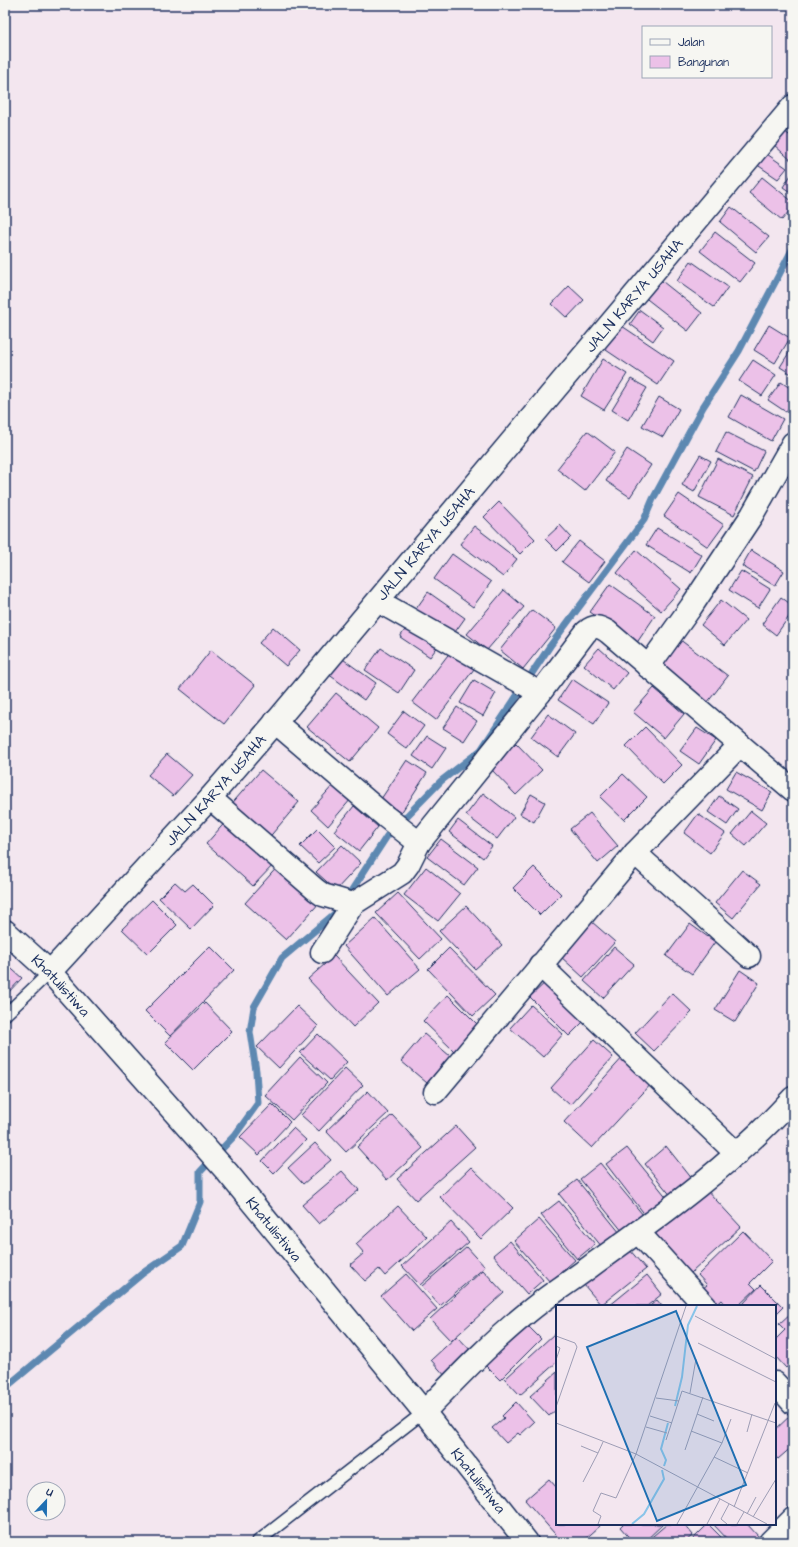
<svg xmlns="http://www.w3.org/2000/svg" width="798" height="1547" font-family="'Architects Daughter',sans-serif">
<rect width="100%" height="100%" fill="#f3e6ef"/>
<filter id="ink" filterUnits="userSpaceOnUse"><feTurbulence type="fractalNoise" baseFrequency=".025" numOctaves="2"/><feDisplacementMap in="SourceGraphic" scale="8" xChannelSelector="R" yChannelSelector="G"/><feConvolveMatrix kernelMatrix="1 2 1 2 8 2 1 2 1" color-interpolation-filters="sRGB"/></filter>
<g filter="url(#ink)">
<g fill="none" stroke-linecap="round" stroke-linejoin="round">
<path stroke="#5d88b1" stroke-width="7" d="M346,899L387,836L441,781L481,750L550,646L644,520L653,499L703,407L739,351L793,248
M5,1388L143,1273L182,1246L200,1202V1172L235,1135L258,1103L256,1071L250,1032L254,1007L282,958L338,911"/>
</g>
<path fill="#ecc1e8" stroke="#1b2f5e" d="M784,131L793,138V162L773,144Z
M764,152L787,168L778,179L756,164Z
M793,172V194L783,187Z
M762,177L793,202V206L782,220L749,193Z
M731,207L769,237L756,252L720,222Z
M715,232L755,263L740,282L700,251Z
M691,261L728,287L714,307L677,281Z
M658,278L702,313L688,331L643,296Z
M569,286L584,300L567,318L552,304Z
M640,310L663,327L653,341L630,324Z
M619,324L674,361L658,385L603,348Z
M769,325L790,338L775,363L754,350Z
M790,351L793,353V375L780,367Z
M603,359L627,374L604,410L581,396Z
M753,360L776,375L762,396L739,381Z
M631,379L647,388L628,420L612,410Z
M781,382L793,390V401L786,412L768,400Z
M741,395L783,419L771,441L729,417Z
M659,397L679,409L663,437L642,426Z
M587,431L615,452L585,491L557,469Z
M726,432L764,451L754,472L716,452Z
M627,449L651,465L630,497L606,481Z
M700,455L711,461L694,492L682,485Z
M718,459L753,477L734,515L699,497Z
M679,494L724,525L708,547L664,516Z
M499,502L535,539L520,554L484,517Z
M560,525L571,537L557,551L545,539Z
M474,526L517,559L503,577L460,544Z
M657,528L702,555L691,573L646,545Z
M579,541L605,561L589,582L562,562Z
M636,550L681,589L661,611L617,573Z
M751,550L784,571L775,586L742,566Z
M452,554L491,582L473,607L434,579Z
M741,571L770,589L758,608L729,590Z
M610,584L655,616L636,644L590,612Z
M504,590L524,607L487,650L467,634Z
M428,592L465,618L450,639L413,613Z
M781,597L793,606V611L776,635L762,624Z
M721,600L746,620L725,645L701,625Z
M532,610L556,628L523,669L500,650Z
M411,621L441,642L430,657L400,637Z
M273,627L300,650L286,666L259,643Z
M679,639L728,676L707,703L658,666Z
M454,647L477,665L436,720L412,702Z
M381,648L414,670L399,693L365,670Z
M599,648L627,673L613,690L584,665Z
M211,650L255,685L224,724L180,689Z
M340,657L376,683L364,700L328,674Z
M572,679L608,703L594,724L558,700Z
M474,680L496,693L483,716L460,703Z
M654,688L684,714L664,738L633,712Z
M336,693L378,728L350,762L307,727Z
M457,707L477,721L464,741L443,728Z
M404,711L424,726L407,749L387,734Z
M548,714L575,734L558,757L531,737Z
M645,727L682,765L663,784L626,746Z
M697,728L716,740L699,764L680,751Z
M427,736L446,748L432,769L413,756Z
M516,743L542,770L516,795L490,768Z
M167,754L192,775L173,796L148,775Z
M407,760L427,773L401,813L381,799Z
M261,770L299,802L267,840L229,807Z
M736,772L772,792L762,810L726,789Z
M623,774L647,797L624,820L600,797Z
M334,784L351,799L328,826L311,810Z
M483,793L514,817L497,839L466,815Z
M531,794L545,802L534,822L520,814Z
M719,796L738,809L727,825L708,812Z
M354,806L378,827L359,851L334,831Z
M751,811L766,823L746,846L732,834Z
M590,813L618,846L598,863L570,829Z
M698,814L725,833L710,853L684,833Z
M228,819L276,862L253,886L206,844Z
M458,820L492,846L483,858L449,832Z
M317,829L335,847L318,863L300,846Z
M441,839L478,867L464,885L427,857Z
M342,845L361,863L336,890L316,872Z
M280,864L321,901L286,940L245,903Z
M426,867L460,894L438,921L404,895Z
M534,867L561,894L540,915L513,888Z
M742,870L761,884L733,918L715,903Z
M175,882L185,891L193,884L214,905L191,929L159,898Z
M398,893L441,939L420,959L376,913Z
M152,900L177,925L148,954L122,929Z
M466,906L502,945L475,969L439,931Z
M375,918L420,969L388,996L344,946Z
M592,922L615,942L583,977L560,956Z
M690,924L715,942L692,974L666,956Z
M210,946L234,970L170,1036L145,1011Z
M614,947L634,964L603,998L584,981Z
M449,948L495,995L473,1016L428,969Z
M334,956L378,1003L353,1027L308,979Z
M5,963L22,978L5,996Z
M740,970L759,983L735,1022L715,1010Z
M549,979L588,1017L569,1036L530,997Z
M672,993L692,1012L654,1051L635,1033Z
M448,995L479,1026L454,1051L423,1021Z
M205,1003L232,1031L193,1070L165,1042Z
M531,1005L563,1034L543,1057L510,1028Z
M297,1006L318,1026L279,1068L257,1047Z
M318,1034L347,1062L330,1080L300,1053Z
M424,1034L450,1056L427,1083L401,1061Z
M594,1040L613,1057L570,1105L551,1088Z
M625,1055L654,1081L592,1148L564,1122Z
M300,1057L327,1083L292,1120L265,1095Z
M345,1068L363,1085L319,1131L301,1115Z
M368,1091L388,1113L346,1152L326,1131Z
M272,1104L290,1122L259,1155L240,1137Z
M392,1115L423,1148L387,1180L357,1147Z
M456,1126L475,1147L416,1200L397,1179Z
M293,1128L306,1140L274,1173L262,1161Z
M315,1143L331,1160L303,1184L288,1168Z
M666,1146L693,1180L672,1197L645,1164Z
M627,1148L668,1199L646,1216L606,1164Z
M600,1163L643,1215L623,1232L580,1179Z
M471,1167L513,1208L481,1239L440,1197Z
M342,1171L359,1190L319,1224L302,1205Z
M577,1180L620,1233L602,1247L559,1194Z
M704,1187L741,1227L691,1273L653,1233Z
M559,1201L595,1244L577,1259L541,1215Z
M398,1206L427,1237L385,1276L379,1269L365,1281L350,1265L364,1253L356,1244Z
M539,1219L575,1260L550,1282L514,1241Z
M451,1222L469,1242L420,1285L402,1266Z
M743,1231L772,1261L750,1283L756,1289L738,1306H727L722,1300L715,1306L698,1292L707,1285L698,1275Z
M510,1241L543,1280L527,1294L493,1255Z
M467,1247L485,1267L440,1306L422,1286Z
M629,1249L646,1269L601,1305L584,1285Z
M483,1270L504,1293L451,1341L430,1319Z
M406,1274L437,1309L412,1331L381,1296Z
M647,1275L662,1294L647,1306H609Z
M761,1285L783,1307L775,1315V1306H741Z
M657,1300L662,1306H650Z
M793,1311V1361L786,1368L775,1356V1340L785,1330L779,1324Z
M523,1321L541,1339L500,1380L482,1362Z
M554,1334L557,1338V1362L520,1395L505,1379Z
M457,1336L474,1354L447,1378L431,1360Z
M557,1372V1409L549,1416L530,1396Z
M516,1402L534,1422L520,1435L518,1433L506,1443L492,1428L504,1418L502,1416Z
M793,1413V1446L778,1459L775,1456V1430Z
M549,1479L557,1488V1524H598L600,1526L582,1542H562L525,1500Z
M623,1524H663L644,1542H633L620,1527Z
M667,1524H684L693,1535L685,1542H646Z
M708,1524L726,1542H690Z
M713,1524H747L759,1537L754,1542H730Z"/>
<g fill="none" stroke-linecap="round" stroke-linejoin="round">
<defs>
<path id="service" d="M5,1015L50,972
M257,1542L424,1412"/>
<g id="minor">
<path d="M378,601L540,693"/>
<path d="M648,667L691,607L752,515L793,443"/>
<path d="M275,722L386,817L419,843"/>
<path d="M210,798L316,890L323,895L353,904"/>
<path d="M635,853L749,956"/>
<path d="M322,952L353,904L402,873L408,865L419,843L540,693L586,632C594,625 599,626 608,632L793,790"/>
<path d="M540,965L737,1154"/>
<path id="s1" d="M50,972L210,798L280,717L793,106"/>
<path d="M435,1092L635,853L740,745"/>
<path d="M638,1232L705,1306"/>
<path d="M775,1383L793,1403"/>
<path d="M424,1412C457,1378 490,1343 527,1313C548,1295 573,1280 595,1263C665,1213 735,1162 793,1098"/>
<path d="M770,1542L793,1519"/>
</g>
<g id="trunk">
<path id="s2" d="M5,931L50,972L227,1172L424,1412L527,1542"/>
</g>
</defs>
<use href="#service" stroke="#1b2f5e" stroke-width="14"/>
<use href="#minor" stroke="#1b2f5e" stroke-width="25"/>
<use href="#trunk" stroke="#1b2f5e" stroke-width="25"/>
<use href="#service" stroke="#f6f6f2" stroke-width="11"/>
<use href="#minor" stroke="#f6f6f2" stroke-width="22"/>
<use href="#trunk" stroke="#f6f6f2" stroke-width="22"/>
</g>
</g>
<g text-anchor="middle" stroke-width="3.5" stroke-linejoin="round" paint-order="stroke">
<g font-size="15" fill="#1b2f5e" stroke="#f6f6f2">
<text dy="5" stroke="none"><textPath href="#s1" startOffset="894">JALN KARYA USAHA</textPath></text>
<text dy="5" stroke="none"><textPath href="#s1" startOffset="570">JALN KARYA USAHA</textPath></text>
<text dy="5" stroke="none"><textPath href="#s1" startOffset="246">JALN KARYA USAHA</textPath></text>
<text dy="5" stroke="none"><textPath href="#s2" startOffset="78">Khatulistiwa</textPath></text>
<text dy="5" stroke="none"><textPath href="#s2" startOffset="402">Khatulistiwa</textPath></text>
<text dy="5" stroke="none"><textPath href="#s2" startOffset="726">Khatulistiwa</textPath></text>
</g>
</g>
<g transform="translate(556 1305)">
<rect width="220" height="220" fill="#f3e6ef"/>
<path fill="none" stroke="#89c4e9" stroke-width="2" d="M119,101L126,72L132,20L141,1M108,161L110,155L105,144L112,118M76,219L88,209L108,174L106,165"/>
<path fill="none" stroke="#9d9db5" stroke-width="1" d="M139,11L220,54M0,31L19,38L21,42L0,102M142,38L220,77M0,41L4,43L0,55M134,88L140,54M100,93L123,96M141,109L158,116M94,111L116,118M0,118L80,149L211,219M90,122L111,128M135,126L166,138M191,127L196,109M110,135L126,86L220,118M25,141L42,148L47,137M129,145L147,92M158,152L192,168M27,177L42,148M178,202L219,98M191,209L200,192M197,212L220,174M42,219L45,211L37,206L45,188L60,193L80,149L130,1M121,219L166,138L175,114M151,219L164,194M171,219L165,214L173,199M181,219L188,207"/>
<path fill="#1f6fb2" fill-opacity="0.15" stroke="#1f6fb2" stroke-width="2" d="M120,6L190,180L101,216L31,42Z"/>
<rect width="220" height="220" fill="none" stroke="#1b2f5e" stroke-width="2"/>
</g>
<rect width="798" height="1547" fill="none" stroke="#f6f6f2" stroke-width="20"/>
<rect x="10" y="10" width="778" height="1527" fill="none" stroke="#1b2f5e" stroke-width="1.5" filter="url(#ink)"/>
<rect x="642" y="26" width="130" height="52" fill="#f6f6f2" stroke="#9ea6b7"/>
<rect x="650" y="39" width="20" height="6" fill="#f6f6f2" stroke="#9ea6b7"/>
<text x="678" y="46" font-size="12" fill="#1b2f5e">Jalan</text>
<rect x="650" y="56" width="20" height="12" fill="#ecc1e8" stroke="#9ea6b7"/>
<text x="678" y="66" font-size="12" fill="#1b2f5e">Bangunan</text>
<g transform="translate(46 1501) rotate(22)"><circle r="19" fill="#f6f6f2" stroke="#9ea6b7"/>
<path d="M0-3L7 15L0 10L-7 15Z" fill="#1f6fb2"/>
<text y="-6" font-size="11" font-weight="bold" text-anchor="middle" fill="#1b2f5e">U</text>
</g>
</svg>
